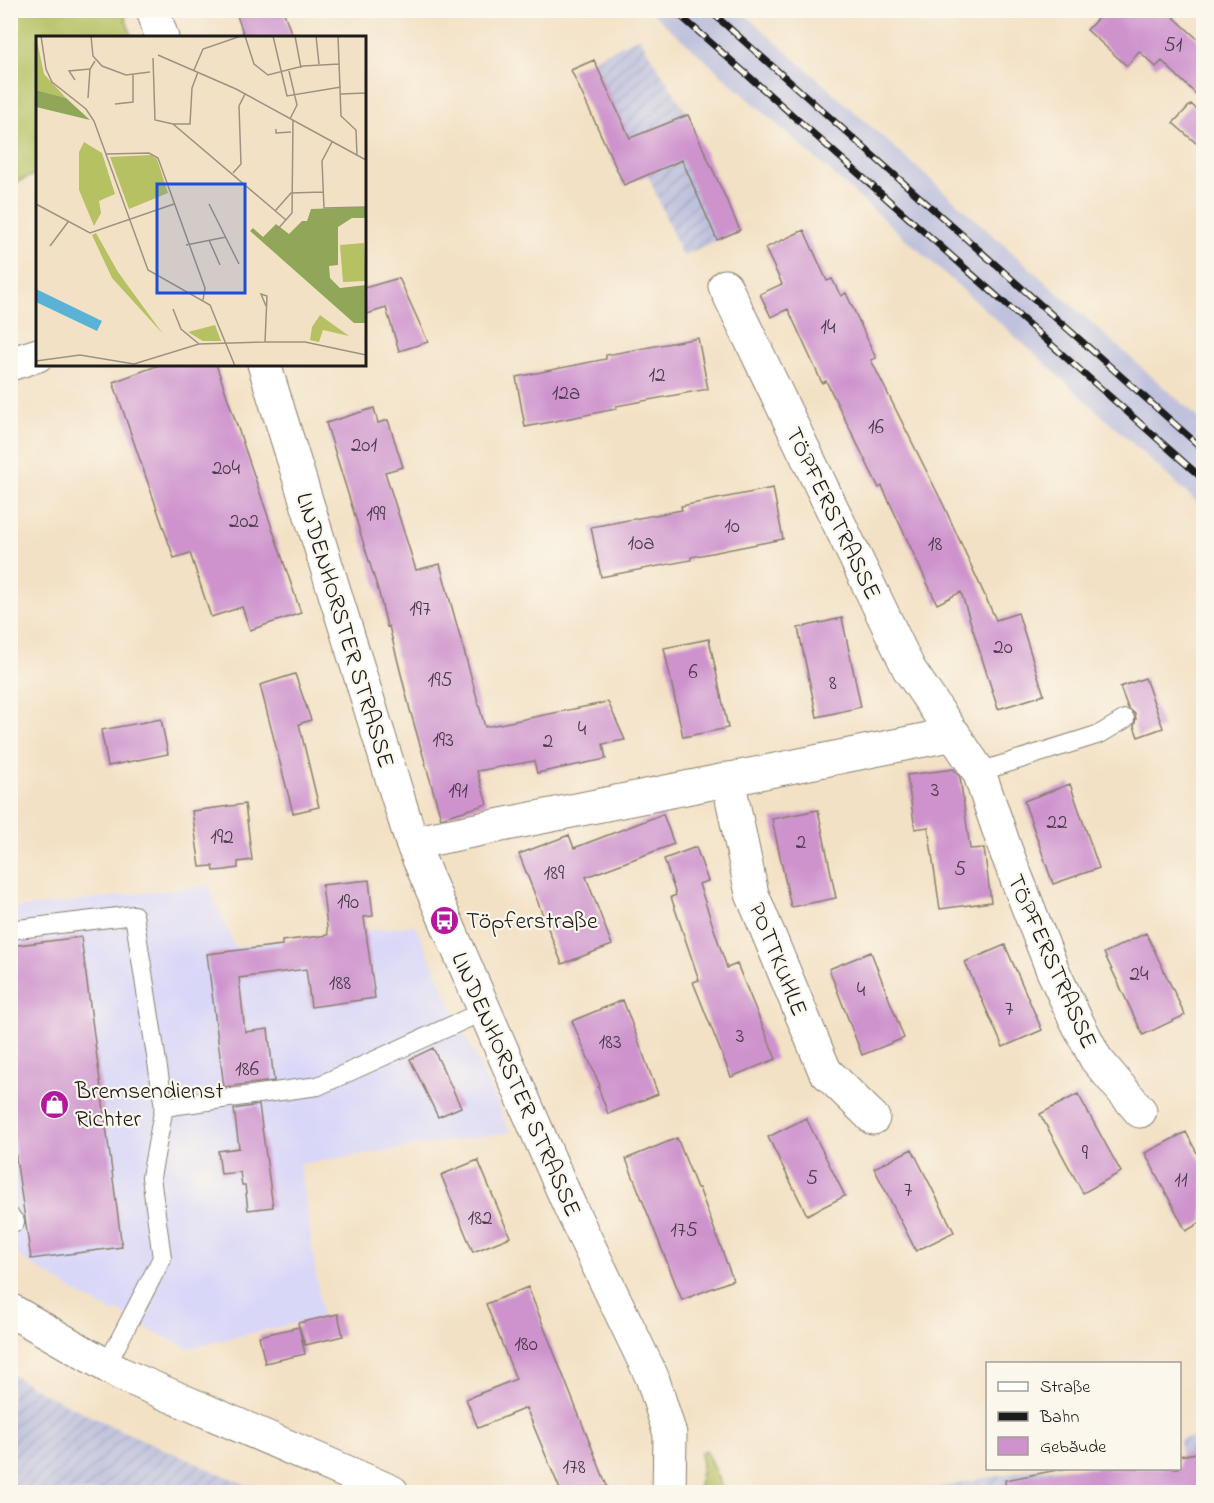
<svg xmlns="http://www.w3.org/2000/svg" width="1214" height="1503" font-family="'Indie Flower',sans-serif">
<defs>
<pattern id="industrial-furrows" width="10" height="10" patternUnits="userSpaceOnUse" patternTransform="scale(1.5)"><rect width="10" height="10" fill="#c0c2dd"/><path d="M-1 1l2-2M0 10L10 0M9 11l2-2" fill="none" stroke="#a4a6bd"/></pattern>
</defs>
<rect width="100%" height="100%" fill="#fbf7ec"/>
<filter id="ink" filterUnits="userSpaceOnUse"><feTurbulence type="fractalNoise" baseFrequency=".0167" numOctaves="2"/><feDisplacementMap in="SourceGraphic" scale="12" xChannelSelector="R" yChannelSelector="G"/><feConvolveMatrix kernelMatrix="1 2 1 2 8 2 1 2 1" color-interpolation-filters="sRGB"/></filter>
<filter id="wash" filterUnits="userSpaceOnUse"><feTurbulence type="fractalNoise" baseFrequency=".008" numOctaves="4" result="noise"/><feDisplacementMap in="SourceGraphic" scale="24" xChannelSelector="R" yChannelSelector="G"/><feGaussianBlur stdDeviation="1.35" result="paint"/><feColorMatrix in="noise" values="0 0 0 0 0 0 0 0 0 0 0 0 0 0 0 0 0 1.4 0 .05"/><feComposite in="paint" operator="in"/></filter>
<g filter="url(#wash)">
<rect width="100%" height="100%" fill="#f3e1c5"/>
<path fill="#d9d7f8" d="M208,885L235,947L415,925L510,1132L300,1164L322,1317L188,1348L148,1329L147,1327L132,1318L117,1311L114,1313L75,1292L24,1260L11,1248L10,909Z"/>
<path fill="url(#industrial-furrows)" d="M639,37L688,115L740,230L682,256L648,175L624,185L571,70Z
M11,1374L43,1393L114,1427L262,1492H11Z
M1203,1436V1492H916L1031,1469L1180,1468V1439Z"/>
<path fill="#c0c2dd" d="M650,11H741L1203,422V508L1037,356Z"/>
<path fill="#b5c163" stroke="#686e40" stroke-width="1.5" d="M11,10L123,11L132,37L38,38L37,174L11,184Z
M706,1451L724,1492H698L702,1464L700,1453Z"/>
<g id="blocks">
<path fill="#ce93cd" d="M235,10H283L293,38H245Z
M1105,10H1166L1203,44V101L1162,61L1156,67L1139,51L1127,66L1087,30Z
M594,60L630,138L688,115L740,230L717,240L682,160L624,185L571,70Z
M1191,104L1203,115V149L1173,123Z
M804,230L827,281L832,279L841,296L846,293L876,358L871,360L943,504L996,620L1018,613L1044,695L998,709L961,592L937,604L882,486L879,488L826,381L822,383L788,309L771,317L760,294L782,284L765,248Z
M399,278L428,342L399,351L386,308L364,315V288Z
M698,338L708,389L616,406V409L525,427L516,377L606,359V355Z
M162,364H216L301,613L250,630L242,607L211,617L190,553L174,558L113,382Z
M374,408L378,423L388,420L403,467L385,472L416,570L440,564L485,727L608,702L625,740L603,744L606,759L537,773L534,761L477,771L487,804L441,818L410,710L389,626L387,627L379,593L326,423Z
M773,488L783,539L691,557V560L601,577L591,527L682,510L681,506Z
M842,618L861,707L817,717L798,628Z
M709,639L728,728L683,737L664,648Z
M295,674L311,720L299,724L319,807L293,813L260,685Z
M1145,678L1163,728L1138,737L1134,726L1136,719L1135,714L1128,708L1120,687Z
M161,719L168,754L108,766L101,730Z
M954,769L960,777L970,849L984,848L991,902L940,909L928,827L915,829L907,775Z
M1070,784L1099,868L1053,884L1024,801Z
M245,804L252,860L238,862V868L225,870L214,871L213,866L200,867L192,811Z
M818,810L836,898L791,907L772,819Z
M663,814L674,844L586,877L612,945L562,964L519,854L569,835L574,848Z
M696,847L708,881L699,884L727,968L737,964L776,1059L731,1077L693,982L699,980L671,897L676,895L664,859Z
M369,880L373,916L364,917L375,998L311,1007L306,969L239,978L245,1032L268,1029L274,1081L224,1087L207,954L282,945V941L328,935L322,885Z
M1146,933L1185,1015L1143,1035L1104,953Z
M81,937L122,1247L31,1259L10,1118V946Z
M1005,945L1042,1030L1003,1047L965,962Z
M871,952L904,1038L862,1055L829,969Z
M623,1000L658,1094L608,1114L598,1087L600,1086L572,1021Z
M433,1048L461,1107L438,1117L410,1059Z
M1078,1094L1121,1172L1083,1193L1040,1114Z
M259,1105L273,1207L248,1210L245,1185H242L240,1172L221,1174L218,1151L239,1148L234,1109Z
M806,1118L845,1196L807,1215L768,1137Z
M1186,1132L1203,1165V1221L1186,1231L1145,1153Z
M677,1138L697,1188H699L733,1280L682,1300L626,1159Z
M912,1149L954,1232L916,1251L874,1168Z
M478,1160L510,1237L473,1252L441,1175Z
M528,1287L607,1486L590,1492H561L526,1408L478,1428L466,1399L516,1379L486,1304Z
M338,1314L343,1336L305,1345L298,1323Z
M299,1327L305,1354L265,1363L259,1336Z
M1203,1452V1492H1006L1005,1480L1068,1468H1179V1456Z"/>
</g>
</g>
<g filter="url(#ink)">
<use href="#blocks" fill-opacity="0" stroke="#887e70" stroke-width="1.5"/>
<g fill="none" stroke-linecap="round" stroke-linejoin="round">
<defs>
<path id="service" d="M979,772L1100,734L1125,719
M10,930L134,915L164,1107L318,1086L486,1010
M10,1216L15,1222
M106,1366L162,1258L151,1177L164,1107"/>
<path id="minor" d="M153,10L162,38
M725,286L909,669L979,772L1006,851L1053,971L1074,1016L1096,1059L1140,1111
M10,364L38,355
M264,364L412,843L570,1207L652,1377L670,1434L669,1492
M728,779L752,894L825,1071L873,1118
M412,843L954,734"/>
<path id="tertiary" d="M10,1310L121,1374L392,1492"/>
</defs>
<use href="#service" stroke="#887e70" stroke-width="20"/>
<use href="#minor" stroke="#887e70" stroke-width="35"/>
<use href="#tertiary" stroke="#887e70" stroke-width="35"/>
<use href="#service" stroke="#fff" stroke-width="18"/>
<use href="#minor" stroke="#fff" stroke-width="33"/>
<use href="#tertiary" stroke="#fff" stroke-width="33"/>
<defs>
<path id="rail" d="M674,10L1204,480
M709,10L1204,450"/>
</defs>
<use href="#rail" stroke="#1c1c1c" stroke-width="7"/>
<use href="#rail" stroke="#fbf7ec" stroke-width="4.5" stroke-dasharray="14" stroke-linecap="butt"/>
</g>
</g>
<defs>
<symbol id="bus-disc" viewBox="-11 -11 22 22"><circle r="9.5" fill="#b5179e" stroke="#fbf7ec"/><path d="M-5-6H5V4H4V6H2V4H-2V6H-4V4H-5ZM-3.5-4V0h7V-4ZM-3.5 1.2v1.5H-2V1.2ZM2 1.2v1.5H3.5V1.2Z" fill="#fff"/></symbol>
<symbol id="shop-disc" viewBox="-11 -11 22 22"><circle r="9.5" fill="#b5179e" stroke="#fbf7ec"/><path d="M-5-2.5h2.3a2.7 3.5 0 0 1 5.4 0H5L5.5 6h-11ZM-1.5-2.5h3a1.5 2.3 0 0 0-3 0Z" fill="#fff"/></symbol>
</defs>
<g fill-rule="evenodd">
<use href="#bus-disc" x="428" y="904" width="33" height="33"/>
<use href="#shop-disc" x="38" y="1088" width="33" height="33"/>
</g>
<g text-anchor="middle" stroke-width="4.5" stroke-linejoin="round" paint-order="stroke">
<g font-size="21" fill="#483a48">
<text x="1173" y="51">51</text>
<text x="828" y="333">14</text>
<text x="657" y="381">12</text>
<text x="566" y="399">12a</text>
<text x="876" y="433">16</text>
<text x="364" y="451">201</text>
<text x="226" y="474">204</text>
<text x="376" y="520">199</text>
<text x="244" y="527">202</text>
<text x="732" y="532">10</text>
<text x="641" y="549">10a</text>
<text x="935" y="550">18</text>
<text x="420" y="615">197</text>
<text x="1003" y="653">20</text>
<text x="693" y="678">6</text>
<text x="440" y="686">195</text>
<text x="833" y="689">8</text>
<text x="582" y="735">4</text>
<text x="443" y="746">193</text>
<text x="548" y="747">2</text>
<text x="935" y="796">3</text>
<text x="458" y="797">191</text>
<text x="1057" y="828">22</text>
<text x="222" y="843">192</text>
<text x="801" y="848">2</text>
<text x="960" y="875">5</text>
<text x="554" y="879">189</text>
<text x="348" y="908">190</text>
<text x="1139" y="980">24</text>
<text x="340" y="989">188</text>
<text x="861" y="996">4</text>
<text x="1009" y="1015">7</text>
<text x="740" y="1042">3</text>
<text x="610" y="1048">183</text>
<text x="247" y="1075">186</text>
<text x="1085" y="1159">9</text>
<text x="812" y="1184">5</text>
<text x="1181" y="1186">11</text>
<text x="908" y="1196">7</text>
<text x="480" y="1224">182</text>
<text x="684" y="1236">175</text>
<text x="526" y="1350">180</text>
<text x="574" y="1473">178</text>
</g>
<g font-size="24" fill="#1c1c1c" stroke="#fbf7ec">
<text transform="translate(834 513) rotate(64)" y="8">TÖPFERSTRASSE</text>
<text transform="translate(346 630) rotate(73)" y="8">LINDENHORSTER STRASSE</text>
<text transform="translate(779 959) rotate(68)" y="8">POTTKUHLE</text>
<text transform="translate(1053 961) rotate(66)" y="8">TÖPFERSTRASSE</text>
<text transform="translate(517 1084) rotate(66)" y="8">LINDENHORSTER STRASSE</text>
</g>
<g font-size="24" fill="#1c1c1c" stroke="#fbf7ec" text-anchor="start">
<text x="466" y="928">Töpferstraße</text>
<text x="75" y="1098">Bremsendienst<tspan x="75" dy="28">Richter</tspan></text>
</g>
</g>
<g transform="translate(36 36)">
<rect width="330" height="330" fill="#f3e1c5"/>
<path d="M0,0L8,38L30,62L0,54ZM48,106L66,117L79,158L63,165L65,177L58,190L43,154V116ZM115,119L121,123L132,157L93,173L74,121ZM60,197L82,236L127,298L76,242L56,199ZM328,207L330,245L307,246L304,209ZM284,279L288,282L313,300L287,294L283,306L274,304L276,291ZM179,289L185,305H167L152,296Z" fill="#b5c163"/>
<path d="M0,54L30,62L54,84L0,71ZM330,171V182H316L302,191V229L293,230L294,242L304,252L330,249V287H318L214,195L217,192L227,201L240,188L253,198L266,185H271L275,173Z" fill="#90a759"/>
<path d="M0,253L66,285L61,295L0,266Z" fill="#5ab3d7"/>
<path fill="none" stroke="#9d9281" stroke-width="1.5" d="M5,0L10,33L16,46L50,73L58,85L112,234L174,269L199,330M55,0L57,20L66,30L90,39L114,36M209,0L218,28L232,39L267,30L303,28M237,0L251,60L305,51M259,0L265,32M280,0L283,28M302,0L305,80L320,94L321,120M122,19L200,53L330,124M117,22L119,84L137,88L250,184M158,34L167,13L205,0M253,35L261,69L254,83M39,44L33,35L54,33M305,58L330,57M52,62L54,33L59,25M79,68L97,66V38M137,88H154L156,52L162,36M240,93V97L255,96M296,106L286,125L288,172L330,171M70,118L113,117L122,122L169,252L167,264M197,137L205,128L203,70L209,58M0,168L54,197L138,168M173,168L203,228M239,175L255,157L287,156M240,195L256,177L257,84M173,204L184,229M150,209L190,201M14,210L32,186M137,273L145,293L163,308M229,306L231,260L225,258L230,270M0,325L44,319L98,328L163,308L229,306H269L330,319"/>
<path fill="#1d4ed8" fill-opacity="0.15" stroke="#1d4ed8" stroke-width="3" d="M121,148H209V257H121Z"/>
<rect width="330" height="330" fill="none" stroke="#1c1c1c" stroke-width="3"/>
</g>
<rect width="1214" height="1503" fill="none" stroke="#fbf7ec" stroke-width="36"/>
<rect x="986" y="1362" width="195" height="108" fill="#fbf7ec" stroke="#a29f99" stroke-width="1.5"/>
<rect x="998" y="1382" width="30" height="9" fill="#ffffff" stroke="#a29f99" stroke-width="1.5"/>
<text x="1040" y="1392" font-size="18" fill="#1c1c1c">Straße</text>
<rect x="998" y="1412" width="30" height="9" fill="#1c1c1c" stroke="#a29f99" stroke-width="1.5"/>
<text x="1040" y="1422" font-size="18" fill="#1c1c1c">Bahn</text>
<rect x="998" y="1437" width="30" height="18" fill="#ce93cd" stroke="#a29f99" stroke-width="1.5"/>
<text x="1040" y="1452" font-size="18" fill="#1c1c1c">Gebäude</text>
</svg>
